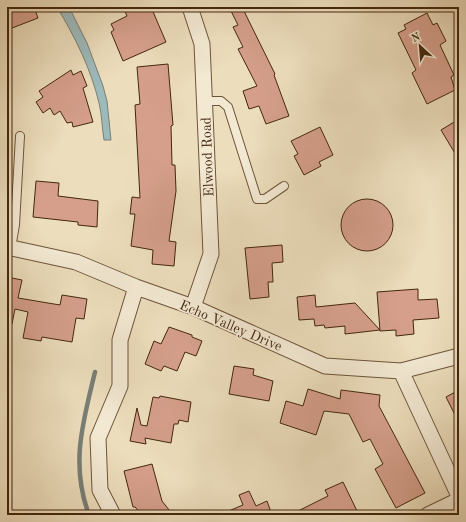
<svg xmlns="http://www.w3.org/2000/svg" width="466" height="522" font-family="'Old Standard TT',serif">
<rect width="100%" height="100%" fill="#ecddbc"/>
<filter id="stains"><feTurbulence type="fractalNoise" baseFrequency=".005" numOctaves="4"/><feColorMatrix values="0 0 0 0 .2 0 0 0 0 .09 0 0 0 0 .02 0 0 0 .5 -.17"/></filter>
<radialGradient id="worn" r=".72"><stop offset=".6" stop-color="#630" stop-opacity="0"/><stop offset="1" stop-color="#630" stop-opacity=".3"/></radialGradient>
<path fill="#9dbabb" stroke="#797f76" d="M57,7H69L87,43L103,86L107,101L111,140H104C102,128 102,115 99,103C91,69 75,37 57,7Z"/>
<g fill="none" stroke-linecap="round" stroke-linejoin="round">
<path stroke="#797f76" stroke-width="4.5" d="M89,515C70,464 83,422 95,372"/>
</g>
<path fill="#d59f8b" stroke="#44270e" d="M7,7H34L38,18L7,30Z
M123,7H151L166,42L123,61L111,32L114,30L111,24L127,16Z
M229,7H242L275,74L274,75L289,116L266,124L259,106L249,109L243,91L257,86L238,49L243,47L233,27L238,25Z
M427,13L433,25L437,23L446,41L440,45L454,75L451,77L455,90L427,104L412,73L416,70L398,33L406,29L404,25Z
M168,64L173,125L171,126L172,165H175L176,191L169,241L176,242L174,266L152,264L153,250L131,246L135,214H130L132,197L140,198L135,105L140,104L137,67Z
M71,70L73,75L81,71L87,86L83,88L93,122L73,127L72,122L67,123L60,111L54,115L50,108L43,113L36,102L43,97L39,91Z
M459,119V160L441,130Z
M320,127L333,155L319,162L321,166L304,175L294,156L298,154L291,141Z
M36,181L59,183L58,196L98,201L97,227L78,225V222L33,217Z
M341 225a26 26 0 1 1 52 0a26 26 0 1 1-52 0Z
M282,245L283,262L272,263L273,282H268L269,297L250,299L245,248Z
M7,277L22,280L18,298L60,305L62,295L87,299L84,319L76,318L72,342L42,337L41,341L23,338L28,312L15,309L12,324H7Z
M418,289V300L437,299L439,318L413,320L414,334L396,336V330L380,331L377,292Z
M315,295L316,307L355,303L380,330L345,334V326L325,328L324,325L315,326L314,319L299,320L297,297Z
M169,327L192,335V337L202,341L196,356L185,352L177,371L164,366L161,371L145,364L154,341L161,344Z
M234,366L254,369L253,375L273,381L269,401L229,394Z
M308,389L340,399L341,390L380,395L379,406L425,493L396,508L375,469L383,464L370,439L363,442L349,414L324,411L316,435L280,423L286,401L303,406Z
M459,390V423L446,397Z
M160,396L191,402L188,422L179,420L178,424H174L171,443L145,438L146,444L130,441L137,408L141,425L147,426L153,397L159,398Z
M152,464L162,501L173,515H142L135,507H133L124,471Z
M343,482L359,515H290L328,496L325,490Z
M249,491L256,506L267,501L272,515H219L243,505L239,495Z"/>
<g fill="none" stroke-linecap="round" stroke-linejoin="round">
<defs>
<path id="lane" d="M205,101H221L228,107L257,199H265L284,186
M11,248L15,225L20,136"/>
<path id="street" d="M190,7L202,44L211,254L193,307
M7,247L76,262L136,287L193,307L325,366L401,371L459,356
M401,371L459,496
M113,515L100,490L98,438L120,386V340L136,287
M428,515L459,500"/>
</defs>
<use href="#lane" stroke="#6e543a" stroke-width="10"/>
<use href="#street" stroke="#6e543a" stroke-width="17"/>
<use href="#lane" stroke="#f3e9d3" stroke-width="8"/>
<use href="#street" stroke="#f3e9d3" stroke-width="15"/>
</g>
<g text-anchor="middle" stroke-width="3.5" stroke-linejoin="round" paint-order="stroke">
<g font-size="14" fill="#44270e" stroke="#f3e9d3">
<text transform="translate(207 157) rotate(-92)" y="5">Elwood Road</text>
<text transform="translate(231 325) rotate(23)" y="5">Echo Valley Drive</text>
</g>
</g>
<rect width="466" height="522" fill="none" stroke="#ecddbc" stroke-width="24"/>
<rect x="8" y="8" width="450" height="506" fill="none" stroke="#44270e" stroke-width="2"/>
<rect x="12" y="12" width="442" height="498" fill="none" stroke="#44270e"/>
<g transform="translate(420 46) rotate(334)" stroke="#f3e9d3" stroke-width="3" paint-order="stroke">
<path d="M0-3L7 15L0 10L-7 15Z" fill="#44270e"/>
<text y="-6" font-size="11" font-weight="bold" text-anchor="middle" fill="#44270e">N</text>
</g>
<rect width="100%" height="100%" filter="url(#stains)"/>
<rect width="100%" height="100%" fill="url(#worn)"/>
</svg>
